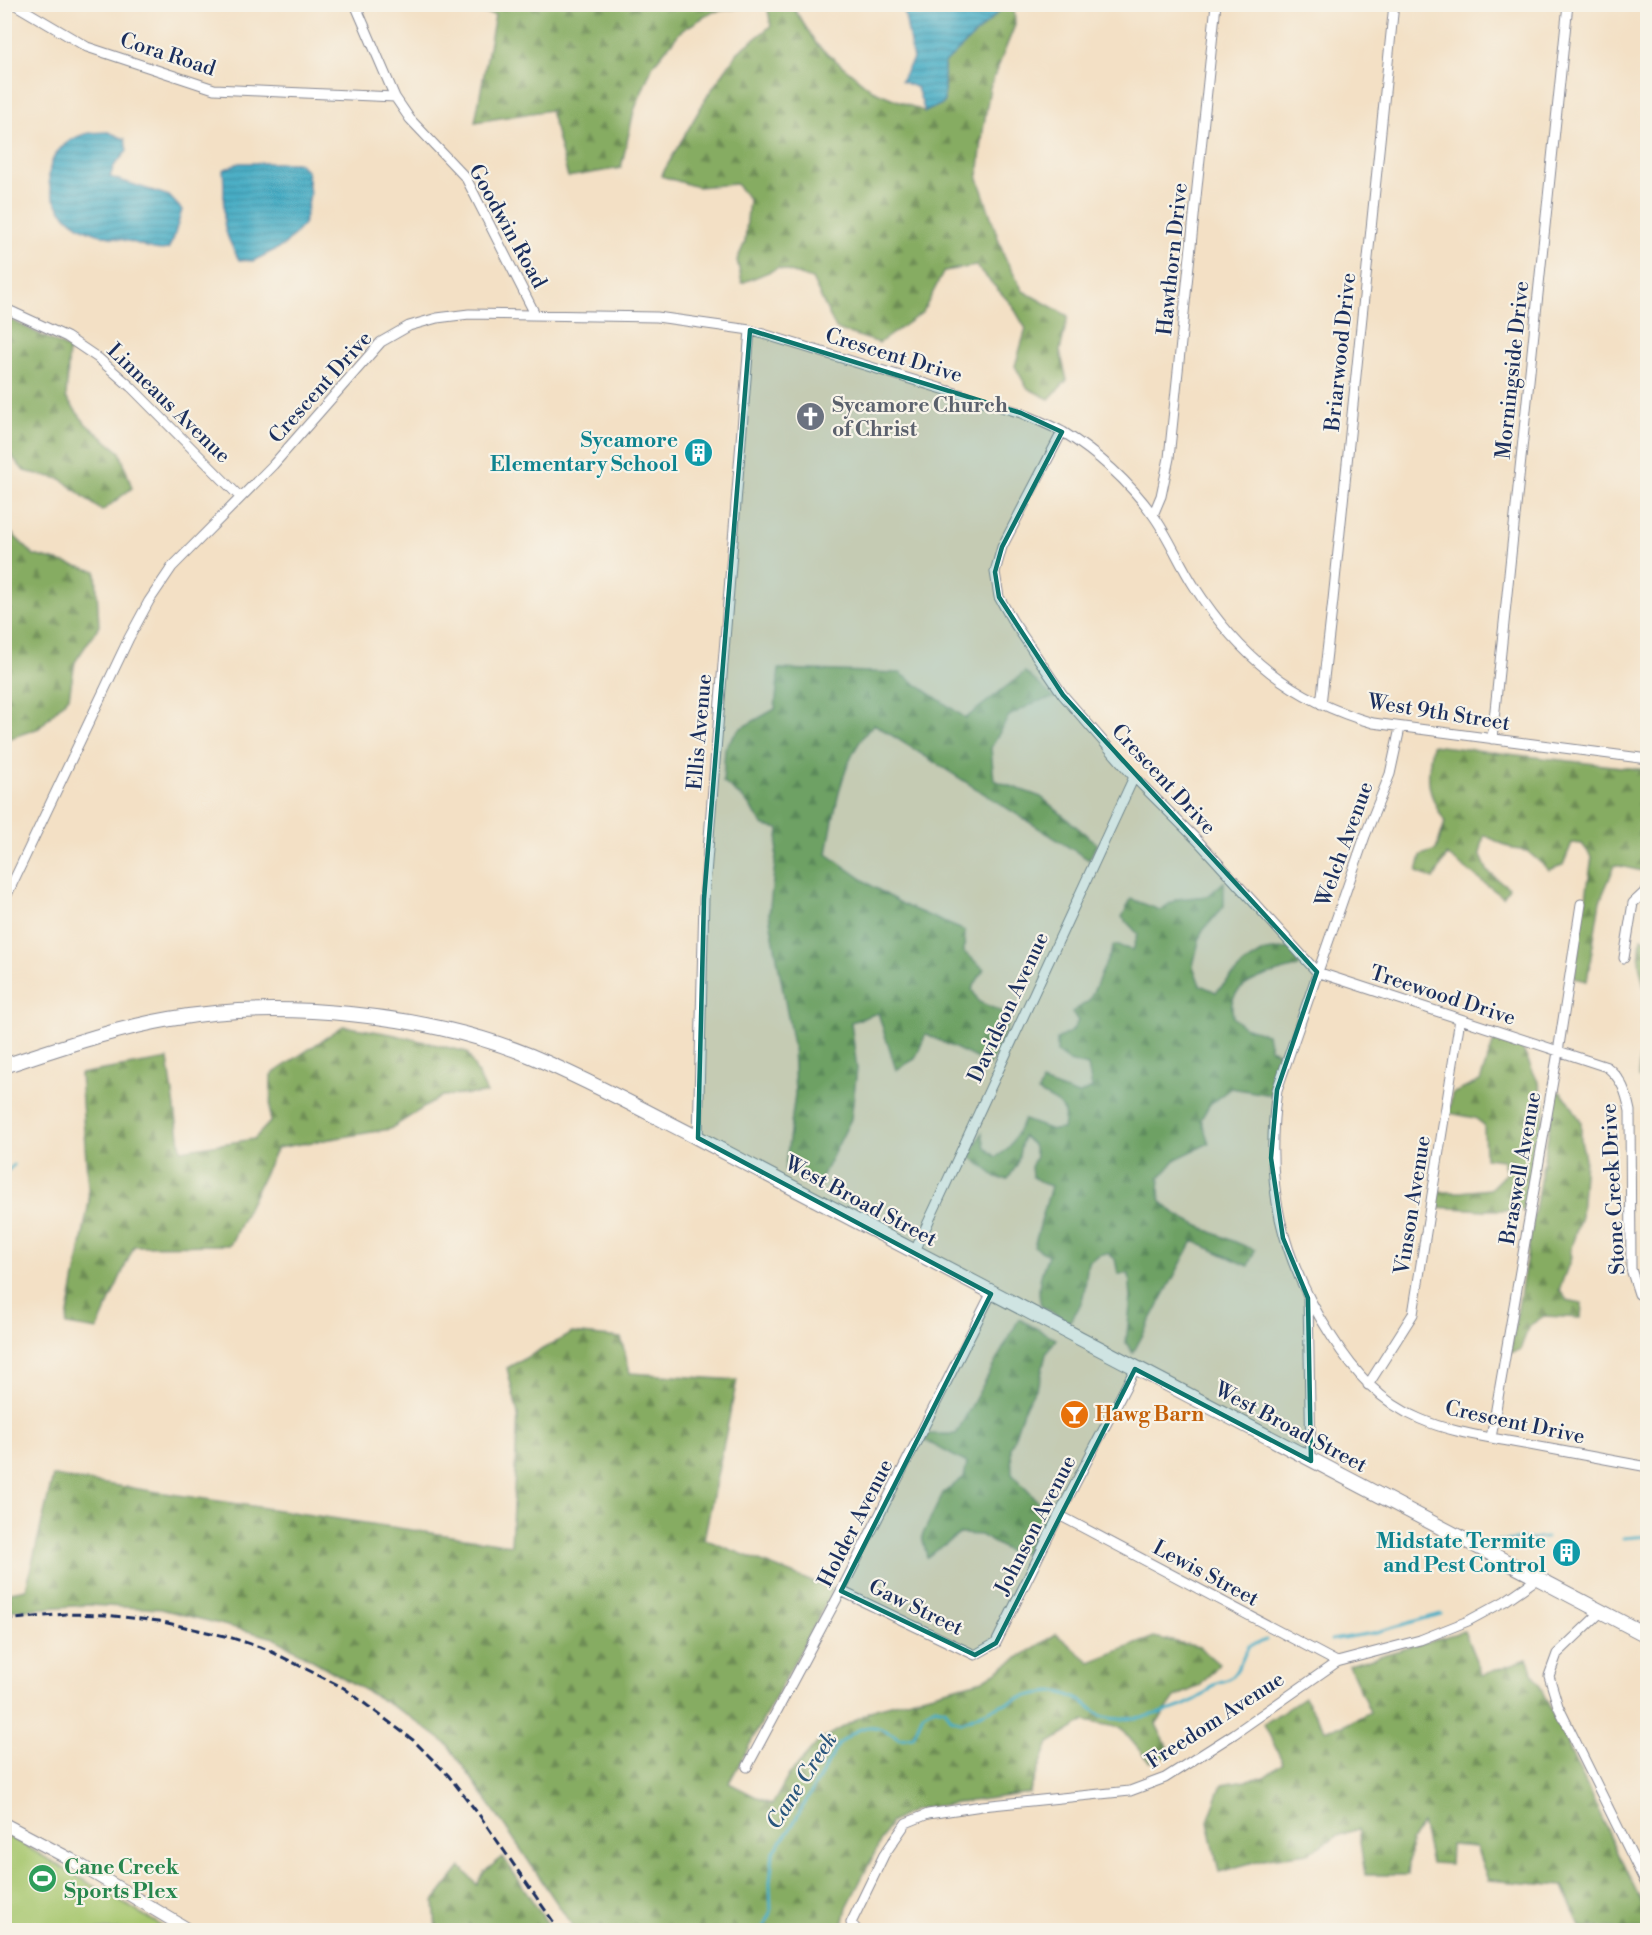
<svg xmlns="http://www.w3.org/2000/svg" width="1652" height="1935" font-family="'Libre Bodoni',serif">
<defs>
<pattern id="forest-firs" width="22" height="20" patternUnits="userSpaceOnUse" patternTransform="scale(1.5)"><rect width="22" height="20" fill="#86ac62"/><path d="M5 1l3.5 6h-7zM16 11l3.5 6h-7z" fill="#6d8c54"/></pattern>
<pattern id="water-rules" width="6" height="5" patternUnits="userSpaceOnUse" patternTransform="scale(1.5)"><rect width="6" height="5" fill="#46adc5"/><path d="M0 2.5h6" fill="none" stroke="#3a8da3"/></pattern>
</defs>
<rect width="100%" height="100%" fill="#f7f3e8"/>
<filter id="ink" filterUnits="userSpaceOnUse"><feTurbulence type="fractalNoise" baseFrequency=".0167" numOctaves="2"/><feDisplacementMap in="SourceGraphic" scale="12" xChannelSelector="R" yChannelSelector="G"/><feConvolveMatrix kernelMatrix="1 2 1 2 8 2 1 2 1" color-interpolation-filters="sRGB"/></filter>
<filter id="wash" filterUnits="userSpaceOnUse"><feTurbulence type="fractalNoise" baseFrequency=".008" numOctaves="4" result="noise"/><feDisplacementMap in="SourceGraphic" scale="24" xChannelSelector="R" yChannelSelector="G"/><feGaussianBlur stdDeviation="1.35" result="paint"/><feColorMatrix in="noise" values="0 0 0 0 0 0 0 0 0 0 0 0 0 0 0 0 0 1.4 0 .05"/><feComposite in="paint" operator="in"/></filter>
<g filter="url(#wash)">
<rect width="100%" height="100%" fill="#f3e0c5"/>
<path fill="url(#forest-firs)" stroke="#506e60" stroke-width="1.5" d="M435,4H758V5L712,12L681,31L653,65L634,111L621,168L568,177L550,110L475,122L495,15Z
M767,5H794L793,7L817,45L872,90L925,112L944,103V64L1006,5H1014L1015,25L990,87L983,131L978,178L1004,256L1023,291L1068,316L1060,351L1067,380L1049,399L1027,388L1015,366L1026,329L1012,305L976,266L944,271L923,312L879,343L836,329L812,279L778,268L742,283L737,260L745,242L749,199L736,184L697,187L661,176L708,95L738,52L771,26Z
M5,317L69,349L66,398L86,424L120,452L132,488L102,511L61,479L24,471L5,448Z
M4,526L34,555L96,571L99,626L75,662L69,697L39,728L5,740Z
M779,669L900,673L966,718L1025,672L1054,698L1036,702L1009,716L991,748L994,780L1041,797L1097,844L1089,860L874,724C841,757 835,810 827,854L875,888L906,906L965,931L964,952L984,969L972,989L979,1002L1012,1016L990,1065L926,1034L915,1059L896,1070L878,1013L851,1022L857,1069L851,1119L817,1187L785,1169L795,1094L793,1045L769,914L779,829L764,826L745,800L723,782L725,748L739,729L775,709Z
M1432,745L1647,770V872L1615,865L1600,901L1587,981L1574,978L1592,857L1582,844L1572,843L1563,865L1549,870L1527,851L1513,849L1484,835L1480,854L1488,872L1509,888L1503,897L1447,855L1434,879L1417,872L1421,855L1436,850L1445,822C1425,790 1427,781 1432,745Z
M1224,882V906L1201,933L1193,966L1200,985L1216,992L1244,964L1265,951L1290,948L1300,966C1280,972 1237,979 1232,1003C1231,1007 1233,1013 1233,1017L1244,1027L1267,1034L1270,1049L1284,1055L1279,1068L1272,1073V1095L1231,1088L1210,1104L1201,1119L1209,1143L1176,1159L1160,1178C1160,1184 1158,1192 1160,1198C1165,1216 1236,1242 1255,1250L1248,1266L1193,1241L1133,1353L1126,1343L1131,1297L1129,1274H1118L1115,1259L1107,1253L1099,1255L1088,1262C1084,1289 1087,1300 1069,1322L1041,1306C1036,1286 1041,1273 1048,1255L1034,1247L1051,1186L1042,1183L1032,1176L1031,1167L1036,1156L1033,1145L1023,1136L1017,1165L1008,1179H999L970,1156L982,1133L985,1147L996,1157L1008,1149L1024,1120L1052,1130L1063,1129L1065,1112L1056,1102L1038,1092L1042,1082L1078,1095L1092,1088L1088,1066L1069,1061L1057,1052V1039L1072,1031L1078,1021L1072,1012L1089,1001L1114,945L1133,950L1138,934L1122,917L1131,899L1160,910L1177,899L1208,896Z
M1641,938L1648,941L1647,1078H1638L1645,990L1639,964Z
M343,1026L391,1034L467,1052L487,1093L442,1096L390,1129L277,1148L230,1245L134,1246L97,1330L66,1325L89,1202L80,1074L168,1059L181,1150L254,1139L270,1122L271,1075Z
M1494,1041L1521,1046L1539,1084L1545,1106L1527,1210H1485L1434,1207L1437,1192H1460L1490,1189L1506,1173L1503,1160L1485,1158L1484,1125L1475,1118L1449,1113L1452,1094L1480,1081Z
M1559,1091L1569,1101L1581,1122V1140L1585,1158L1581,1216L1570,1251L1571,1258L1559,1290L1567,1300L1582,1303L1581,1318L1544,1316L1529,1326L1520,1350L1510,1353L1555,1096Z
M1019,1319L1056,1339L1046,1354L1040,1380L1023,1411L1011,1448L1012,1474L1047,1511L1026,1552H1010L980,1535L960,1534L927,1557L922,1536L943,1493L964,1477L967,1463L924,1440L927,1434H956Z
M572,1333L621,1338L630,1373L737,1380L704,1539L833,1590L729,1783L772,1805L789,1775L819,1741L876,1708L983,1680L1056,1634L1090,1662L1154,1637L1199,1647L1219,1664L1200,1686L1175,1697L1156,1724L1171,1755L1149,1762L1121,1728L1085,1721L1049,1743L1029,1793L915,1809L890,1823L847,1907L842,1930H575L509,1832L448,1745L406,1714L274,1638L161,1609L87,1605L5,1611V1593L26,1589L53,1476L511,1545L518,1414L507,1368Z
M1464,1631L1482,1675L1527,1659L1647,1914V1930L1580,1927L1563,1886L1488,1880L1476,1847L1451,1845L1450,1864L1431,1863L1422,1823L1411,1841L1408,1875H1365L1358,1829L1337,1836L1309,1853L1268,1858L1219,1872L1208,1821L1222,1784L1264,1777L1283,1763L1264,1724L1304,1697L1325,1730L1343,1726L1370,1712L1349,1665Z
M503,1857L552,1930H436L434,1901L461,1867L477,1885L484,1872Z"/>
<path fill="#a8c76f" stroke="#627b66" stroke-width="1.5" d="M4,1836L17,1841L169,1930H5Z"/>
<path fill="url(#water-rules)" stroke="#306e92" stroke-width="1.5" d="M894,5H1006L944,64V103L925,112L917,88L901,81L913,59L904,10Z
M108,132L125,139L127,151L114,166L110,177L169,196L182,210L173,240L168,249C153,252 142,244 128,241C112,237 94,235 79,226C40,202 36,149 85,134C92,132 101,133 108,132Z
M239,163H299L307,171L310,194L304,224L285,245L253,261L239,260C233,248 224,233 224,219C223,203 225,187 223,170Z"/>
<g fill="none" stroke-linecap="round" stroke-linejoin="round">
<path stroke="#46adc5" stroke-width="3" d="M4,1174L14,1165
M1623,1538L1648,1536
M1491,1544L1500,1541L1546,1538
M1331,1640L1373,1633L1441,1614
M762,1930L771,1913L770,1883L773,1853L790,1829L839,1744C862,1723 875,1721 900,1739L913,1737L923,1714L935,1707L945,1709L951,1719L961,1722C991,1710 1023,1692 1056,1692C1065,1692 1082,1701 1089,1706C1094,1710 1098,1715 1104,1717C1131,1724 1182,1710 1205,1694C1209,1691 1211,1687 1215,1684C1220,1681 1227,1681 1231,1677C1241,1668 1242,1657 1249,1646L1266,1640"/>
</g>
</g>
<g filter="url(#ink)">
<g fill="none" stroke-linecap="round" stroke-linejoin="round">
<defs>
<path id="street" d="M14,4L87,47L214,89L395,97
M355,4L395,97L410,119L466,178L535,314
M4,308L67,337L98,358L131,387L240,497
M1062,432L1002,547L995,572L999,597L1012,620L1063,695L1134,777L1198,841L1317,972L1607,1067C1622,1079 1626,1092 1630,1111L1631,1269L1639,1294
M1153,515L1161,496L1169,458L1216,4
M1321,704L1333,600L1394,4
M1400,728L1390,774L1365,836L1277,1090C1264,1185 1280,1257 1332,1337C1354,1372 1381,1403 1420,1419C1450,1432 1482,1436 1513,1442C1558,1450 1603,1459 1648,1467
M1492,739L1568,4
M4,901L129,638L149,601L172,567L273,465L381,342L409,326L437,318L469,314L657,317L750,330L1021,413C1035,419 1050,425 1063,432C1097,453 1129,482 1153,515C1169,537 1179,563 1194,586C1239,656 1292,700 1373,723L1648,759
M1624,958L1633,903L1648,889
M698,1138L704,899L750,330
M914,1253L1134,777
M1308,1299L1311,1461
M1368,1385L1413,1314L1460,1019
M1491,1438L1558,1052L1581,904
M1059,1515L1337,1662
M841,1591L975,1655L996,1643L1059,1515L1135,1369
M1601,1612L1557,1654L1549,1676L1558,1706L1648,1888
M747,1767L841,1591L991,1294
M857,1930L851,1923L884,1855L906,1823L928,1814L982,1806L1130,1791L1165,1778L1234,1734L1337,1662L1420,1640L1468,1621L1505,1601L1537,1579"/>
<path id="secondary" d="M4,1824L70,1859L189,1930"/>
<path id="primary" d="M4,1066C59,1048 113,1029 170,1019C278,999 429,1014 531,1056C588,1080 643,1110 698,1138L1648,1636"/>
</defs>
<use href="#street" stroke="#878892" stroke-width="11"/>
<use href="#secondary" stroke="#878892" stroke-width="14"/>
<use href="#primary" stroke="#878892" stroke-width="16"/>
<use href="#street" stroke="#fff" stroke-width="9"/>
<use href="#secondary" stroke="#fff" stroke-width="12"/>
<use href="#primary" stroke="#fff" stroke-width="14"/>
<path stroke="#1b2f5e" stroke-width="3" stroke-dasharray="9 4.5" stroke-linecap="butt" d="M4,1620L66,1614L106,1615L159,1621L229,1637L266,1649L344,1688L413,1740L448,1775L480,1816L559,1930"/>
</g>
</g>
<path fill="#0f766e" fill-opacity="0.2" stroke="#0f766e" stroke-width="4.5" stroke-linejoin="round" d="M750,330L1021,413L1062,432L1002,547L995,572L999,597L1063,695L1317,972L1277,1090L1271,1158L1283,1238L1308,1298L1311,1461L1135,1369L996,1643L975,1655L841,1591L991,1294L698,1138L704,899Z"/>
<defs>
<symbol id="church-disc" viewBox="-11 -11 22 22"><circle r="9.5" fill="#6b7280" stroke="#f7f3e8"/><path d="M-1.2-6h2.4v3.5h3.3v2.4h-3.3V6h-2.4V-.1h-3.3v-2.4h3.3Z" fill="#fff"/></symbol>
<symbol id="building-disc" viewBox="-11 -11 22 22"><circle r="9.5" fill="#0f9aa8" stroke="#f7f3e8"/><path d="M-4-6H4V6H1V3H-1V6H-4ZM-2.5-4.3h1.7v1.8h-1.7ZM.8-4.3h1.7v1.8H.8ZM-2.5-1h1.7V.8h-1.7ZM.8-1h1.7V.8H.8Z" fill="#fff"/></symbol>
<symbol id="bar-disc" viewBox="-11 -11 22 22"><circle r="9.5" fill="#e8710a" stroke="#f7f3e8"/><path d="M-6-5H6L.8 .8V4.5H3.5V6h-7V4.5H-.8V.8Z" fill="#fff"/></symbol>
<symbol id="stadium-disc" viewBox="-11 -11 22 22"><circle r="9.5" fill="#2e9e5b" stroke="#f7f3e8"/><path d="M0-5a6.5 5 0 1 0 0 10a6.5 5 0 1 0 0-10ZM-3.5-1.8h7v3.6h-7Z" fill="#fff"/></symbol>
</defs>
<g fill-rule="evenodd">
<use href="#church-disc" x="794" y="400" width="33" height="33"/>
<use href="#building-disc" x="682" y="436" width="33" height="33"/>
<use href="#bar-disc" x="1058" y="1398" width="33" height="33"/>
<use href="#building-disc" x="1550" y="1536" width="33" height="33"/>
<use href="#stadium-disc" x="26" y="1862" width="33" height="33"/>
</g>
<g text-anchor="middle" stroke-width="4.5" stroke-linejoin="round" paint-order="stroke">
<g font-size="21" fill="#1b2f5e" stroke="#f7f3e8">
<text transform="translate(168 54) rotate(18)" y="7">Cora Road</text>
<text transform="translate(508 226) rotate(61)" y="7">Goodwin Road</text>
<text transform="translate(1172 259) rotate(-84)" y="7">Hawthorn Drive</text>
<text transform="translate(1340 352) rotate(-84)" y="7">Briarwood Drive</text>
<text transform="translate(894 355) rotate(17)" y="7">Crescent Drive</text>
<text transform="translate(1512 370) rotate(-84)" y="7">Morningside Drive</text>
<text transform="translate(320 387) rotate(-48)" y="7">Crescent Drive</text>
<text transform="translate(169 403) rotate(44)" y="7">Linneaus Avenue</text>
<text transform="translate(1439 712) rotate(9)" y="7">West 9th Street</text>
<text transform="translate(699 732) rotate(-85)" y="7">Ellis Avenue</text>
<text transform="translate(1164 779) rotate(47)" y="7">Crescent Drive</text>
<text transform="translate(1344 844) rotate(-70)" y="7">Welch Avenue</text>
<text transform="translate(1443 995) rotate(18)" y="7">Treewood Drive</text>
<text transform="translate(1008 1007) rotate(-65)" y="7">Davidson Avenue</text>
<text transform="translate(1520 1168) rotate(-80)" y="7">Braswell Avenue</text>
<text transform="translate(1613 1189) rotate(-93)" y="7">Stone Creek Drive</text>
<text transform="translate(861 1201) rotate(28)" y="7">West Broad Street</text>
<text transform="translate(1412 1205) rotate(-81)" y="7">Vinson Avenue</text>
<text transform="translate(1515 1422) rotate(12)" y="7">Crescent Drive</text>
<text transform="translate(1291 1427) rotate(28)" y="7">West Broad Street</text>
<text transform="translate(855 1523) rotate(-63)" y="7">Holder Avenue</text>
<text transform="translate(1035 1525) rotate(-63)" y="7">Johnson Avenue</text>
<text transform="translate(1206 1573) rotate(28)" y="7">Lewis Street</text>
<text transform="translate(916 1607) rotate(26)" y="7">Gaw Street</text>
<text transform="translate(1215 1720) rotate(-33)" y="7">Freedom Avenue</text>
</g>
<g font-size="21" font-weight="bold" fill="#5b616d" stroke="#f7f3e8" text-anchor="start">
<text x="832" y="412">Sycamore Church<tspan x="832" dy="24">of Christ</tspan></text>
</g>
<g font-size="21" font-weight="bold" fill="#0d838f" stroke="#f7f3e8" text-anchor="end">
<text x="678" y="447">Sycamore<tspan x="678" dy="24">Elementary School</tspan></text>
<text x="1546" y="1548">Midstate Termite<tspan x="1546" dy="24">and Pest Control</tspan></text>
</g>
<g font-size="21" font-weight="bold" fill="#c56008" stroke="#f7f3e8" text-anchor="start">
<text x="1095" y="1421">Hawg Barn</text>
</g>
<g font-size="21" font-weight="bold" fill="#27864d" stroke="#f7f3e8" text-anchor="start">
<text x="64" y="1874">Cane Creek<tspan x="64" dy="24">Sports Plex</tspan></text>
</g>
<g font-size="22" font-style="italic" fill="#28557d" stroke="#f7f3e8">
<text transform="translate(801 1780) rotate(-57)" y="8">Cane Creek</text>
</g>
</g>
<rect width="1652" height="1935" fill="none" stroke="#f7f3e8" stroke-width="24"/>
</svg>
